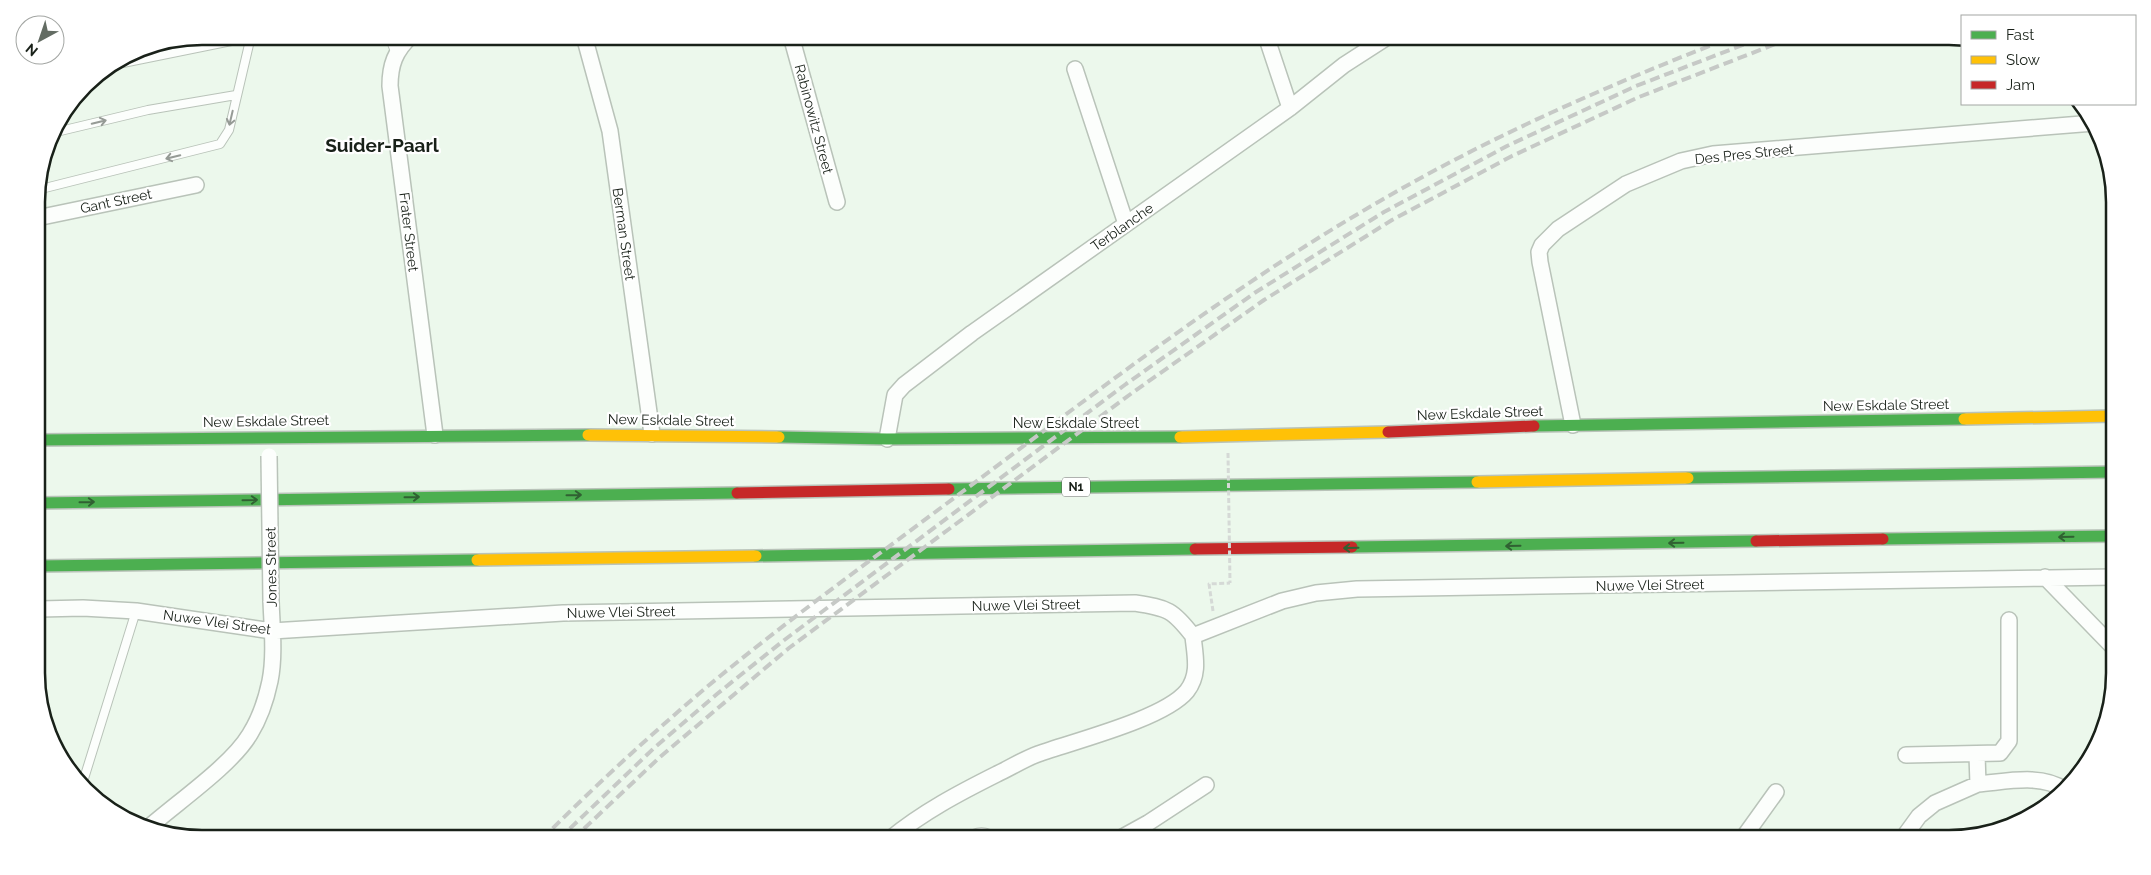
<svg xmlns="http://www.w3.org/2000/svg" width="2151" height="875" font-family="Raleway,sans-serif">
<rect width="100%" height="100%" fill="#ecf8ec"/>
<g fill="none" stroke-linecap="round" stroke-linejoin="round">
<defs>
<path id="lane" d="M389,36L396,54
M113,65L251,37
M52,133L148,110L236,95
M37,190L220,144L229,130L251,36
M82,785L136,611
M964,839C977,830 986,830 999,839"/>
<path id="street" d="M411,36C395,51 390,65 390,86L435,435
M584,36L610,131L652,434
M791,36L837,202
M1266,36L1290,108
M1075,69L1126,224
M37,218L196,185
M1573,425L1540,262L1539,252L1542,245L1558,229L1626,184L1681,161L1713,154L2094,123
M887,439L895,395L904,385L972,333L1290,108L1344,65L1389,36
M2045,577L2115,649
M39,609L83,608L136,611L272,631L563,613L1135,603C1168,608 1173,610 1193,636L1282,601L1316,593L1357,589L2114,577
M1906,755L2000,753L2009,741V620
M1978,784C2005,782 2041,773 2065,790
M147,829C176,803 231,766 250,734C260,718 266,700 270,681C275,656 272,627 271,601
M1743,838L1776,792
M1903,838L1919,816L1935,803L1978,784L1977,755
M890,839C923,812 959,793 997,774C1010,768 1024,759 1038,754C1074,741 1164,719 1187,691C1200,674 1195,656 1193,636
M1119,839L1148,823L1206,785"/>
<path id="fast" d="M1534,426L1964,419
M779,437L887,439L1180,437
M38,440L588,435
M1688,478L2114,472
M949,489L1477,482
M38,503L737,493
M1883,539L2114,536
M1352,547L1756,541
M756,556L1195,549
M39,566L477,560"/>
<path id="slow" d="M1964,419L2114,416
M588,435L779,437
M1180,437L1388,432
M1477,482L1688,478
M477,560L756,556"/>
<path id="jam" d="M1388,432L1534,426
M737,493L949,489
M1756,541L1883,539
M1195,549L1352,547"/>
</defs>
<use href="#lane" stroke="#b9c3b9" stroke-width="10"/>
<use href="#street" stroke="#b9c3b9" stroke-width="18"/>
<use href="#fast" stroke="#b9c3b9" stroke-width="14"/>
<use href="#slow" stroke="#b9c3b9" stroke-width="14"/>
<use href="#jam" stroke="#b9c3b9" stroke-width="14"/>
<path stroke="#d5d9d6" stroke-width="3" stroke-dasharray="5 2.5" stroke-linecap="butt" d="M1213,611L1209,584L1230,583"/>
<use href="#lane" stroke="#fcfefc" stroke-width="8"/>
<use href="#street" stroke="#fcfefc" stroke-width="15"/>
<use href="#fast" stroke="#4caf50" stroke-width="11"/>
<use href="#slow" stroke="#ffc107" stroke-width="11"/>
<use href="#jam" stroke="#c62828" stroke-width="11"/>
<path stroke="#c6c9c6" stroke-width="4" stroke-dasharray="10 5" stroke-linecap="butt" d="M542,839C595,786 650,735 708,686C790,618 877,556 962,492C1098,391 1232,286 1380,201C1495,134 1611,84 1735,36
M559,839L653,749L717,694L783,641L1126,384L1256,292L1384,212L1507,146L1636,86L1766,36
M573,839L660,757L789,648L1132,393L1264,300L1392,220L1512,156L1639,97L1796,36"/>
<defs>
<path id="street-bridge" d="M269,456L271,601"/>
</defs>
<use href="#street-bridge" stroke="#b9c3b9" stroke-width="18" stroke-linecap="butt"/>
<path stroke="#d5d9d6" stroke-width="3" stroke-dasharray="5 2.5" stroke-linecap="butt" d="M1228,453L1230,583"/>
<use href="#street-bridge" stroke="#fcfefc" stroke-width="15"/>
</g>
<defs><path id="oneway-shaft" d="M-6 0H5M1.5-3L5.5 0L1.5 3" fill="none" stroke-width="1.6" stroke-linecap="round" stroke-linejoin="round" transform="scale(1.25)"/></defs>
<g stroke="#969b96">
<use href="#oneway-shaft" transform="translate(231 118) rotate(103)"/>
<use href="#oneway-shaft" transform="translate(99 122) rotate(-14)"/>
<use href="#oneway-shaft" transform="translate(173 157) rotate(166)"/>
</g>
<g stroke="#306132">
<use href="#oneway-shaft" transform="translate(574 495) rotate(-1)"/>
<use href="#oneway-shaft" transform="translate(412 497) rotate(-1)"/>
<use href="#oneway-shaft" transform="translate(250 500) rotate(-1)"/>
<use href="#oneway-shaft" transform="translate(87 502) rotate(-1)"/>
<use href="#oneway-shaft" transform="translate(2066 537) rotate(179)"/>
<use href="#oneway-shaft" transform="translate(1676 543) rotate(179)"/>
<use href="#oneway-shaft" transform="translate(1513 546) rotate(179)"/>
<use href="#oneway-shaft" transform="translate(1351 548) rotate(179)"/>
</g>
<g text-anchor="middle" stroke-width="4.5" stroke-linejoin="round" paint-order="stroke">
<rect fill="#fff" stroke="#5e645e" stroke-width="1" x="1062" y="477.5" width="28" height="19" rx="4"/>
<g font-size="12" font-weight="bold" fill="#192119">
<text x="1076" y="491">N1</text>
</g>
<g font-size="14" fill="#192119" stroke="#fff">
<text transform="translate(814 119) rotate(75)" y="5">Rabinowitz Street</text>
<text transform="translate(1744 154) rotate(-6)" y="5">Des Pres Street</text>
<text transform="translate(116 201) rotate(-12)" y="5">Gant Street</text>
<text transform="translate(1122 227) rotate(-35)" y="5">Terblanche</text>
<text transform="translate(409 232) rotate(83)" y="5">Frater Street</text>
<text transform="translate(624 234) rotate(82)" y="5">Berman Street</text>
<text transform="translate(1886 405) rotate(-1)" y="5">New Eskdale Street</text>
<text transform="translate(1480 413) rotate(-2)" y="5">New Eskdale Street</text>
<text transform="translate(671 420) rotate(1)" y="5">New Eskdale Street</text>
<text transform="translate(266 421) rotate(-1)" y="5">New Eskdale Street</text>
<text x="1076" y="428">New Eskdale Street</text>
<text transform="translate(271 567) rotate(-91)" y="5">Jones Street</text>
<text transform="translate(1650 585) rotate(-1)" y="5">Nuwe Vlei Street</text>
<text transform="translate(1026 605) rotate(-1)" y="5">Nuwe Vlei Street</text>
<text transform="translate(621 612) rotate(-1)" y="5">Nuwe Vlei Street</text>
<text transform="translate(217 622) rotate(8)" y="5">Nuwe Vlei Street</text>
</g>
<g font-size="19" font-weight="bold" fill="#192119" stroke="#fff">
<text x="382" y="152">Suider-Paarl</text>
</g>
</g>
<path d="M0 0H2151V875H0ZM202 45H1949A157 157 0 0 1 2106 202V673A157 157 0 0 1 1949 830H202A157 157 0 0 1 45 673V202A157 157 0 0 1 202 45Z" fill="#fff" fill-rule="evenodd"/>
<path fill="none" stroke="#192119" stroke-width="2.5" d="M202 45H1949A157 157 0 0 1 2106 202V673A157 157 0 0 1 1949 830H202A157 157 0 0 1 45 673V202A157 157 0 0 1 202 45Z"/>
<rect x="1961" y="15" width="175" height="90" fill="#ffffff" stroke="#a3a6a3"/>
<rect x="1971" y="31" width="25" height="8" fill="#4caf50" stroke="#a3a6a3"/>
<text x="2006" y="40" font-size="15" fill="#192119">Fast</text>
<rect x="1971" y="56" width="25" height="8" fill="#ffc107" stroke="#a3a6a3"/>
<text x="2006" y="65" font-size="15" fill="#192119">Slow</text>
<rect x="1971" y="81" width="25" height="8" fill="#c62828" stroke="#a3a6a3"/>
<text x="2006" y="90" font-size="15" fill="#192119">Jam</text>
<g transform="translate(40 40) rotate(220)"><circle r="24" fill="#ffffff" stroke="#a3a6a3"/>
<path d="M0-4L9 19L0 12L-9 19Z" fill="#636c63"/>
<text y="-8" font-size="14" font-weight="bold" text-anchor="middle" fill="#192119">N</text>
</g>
</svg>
